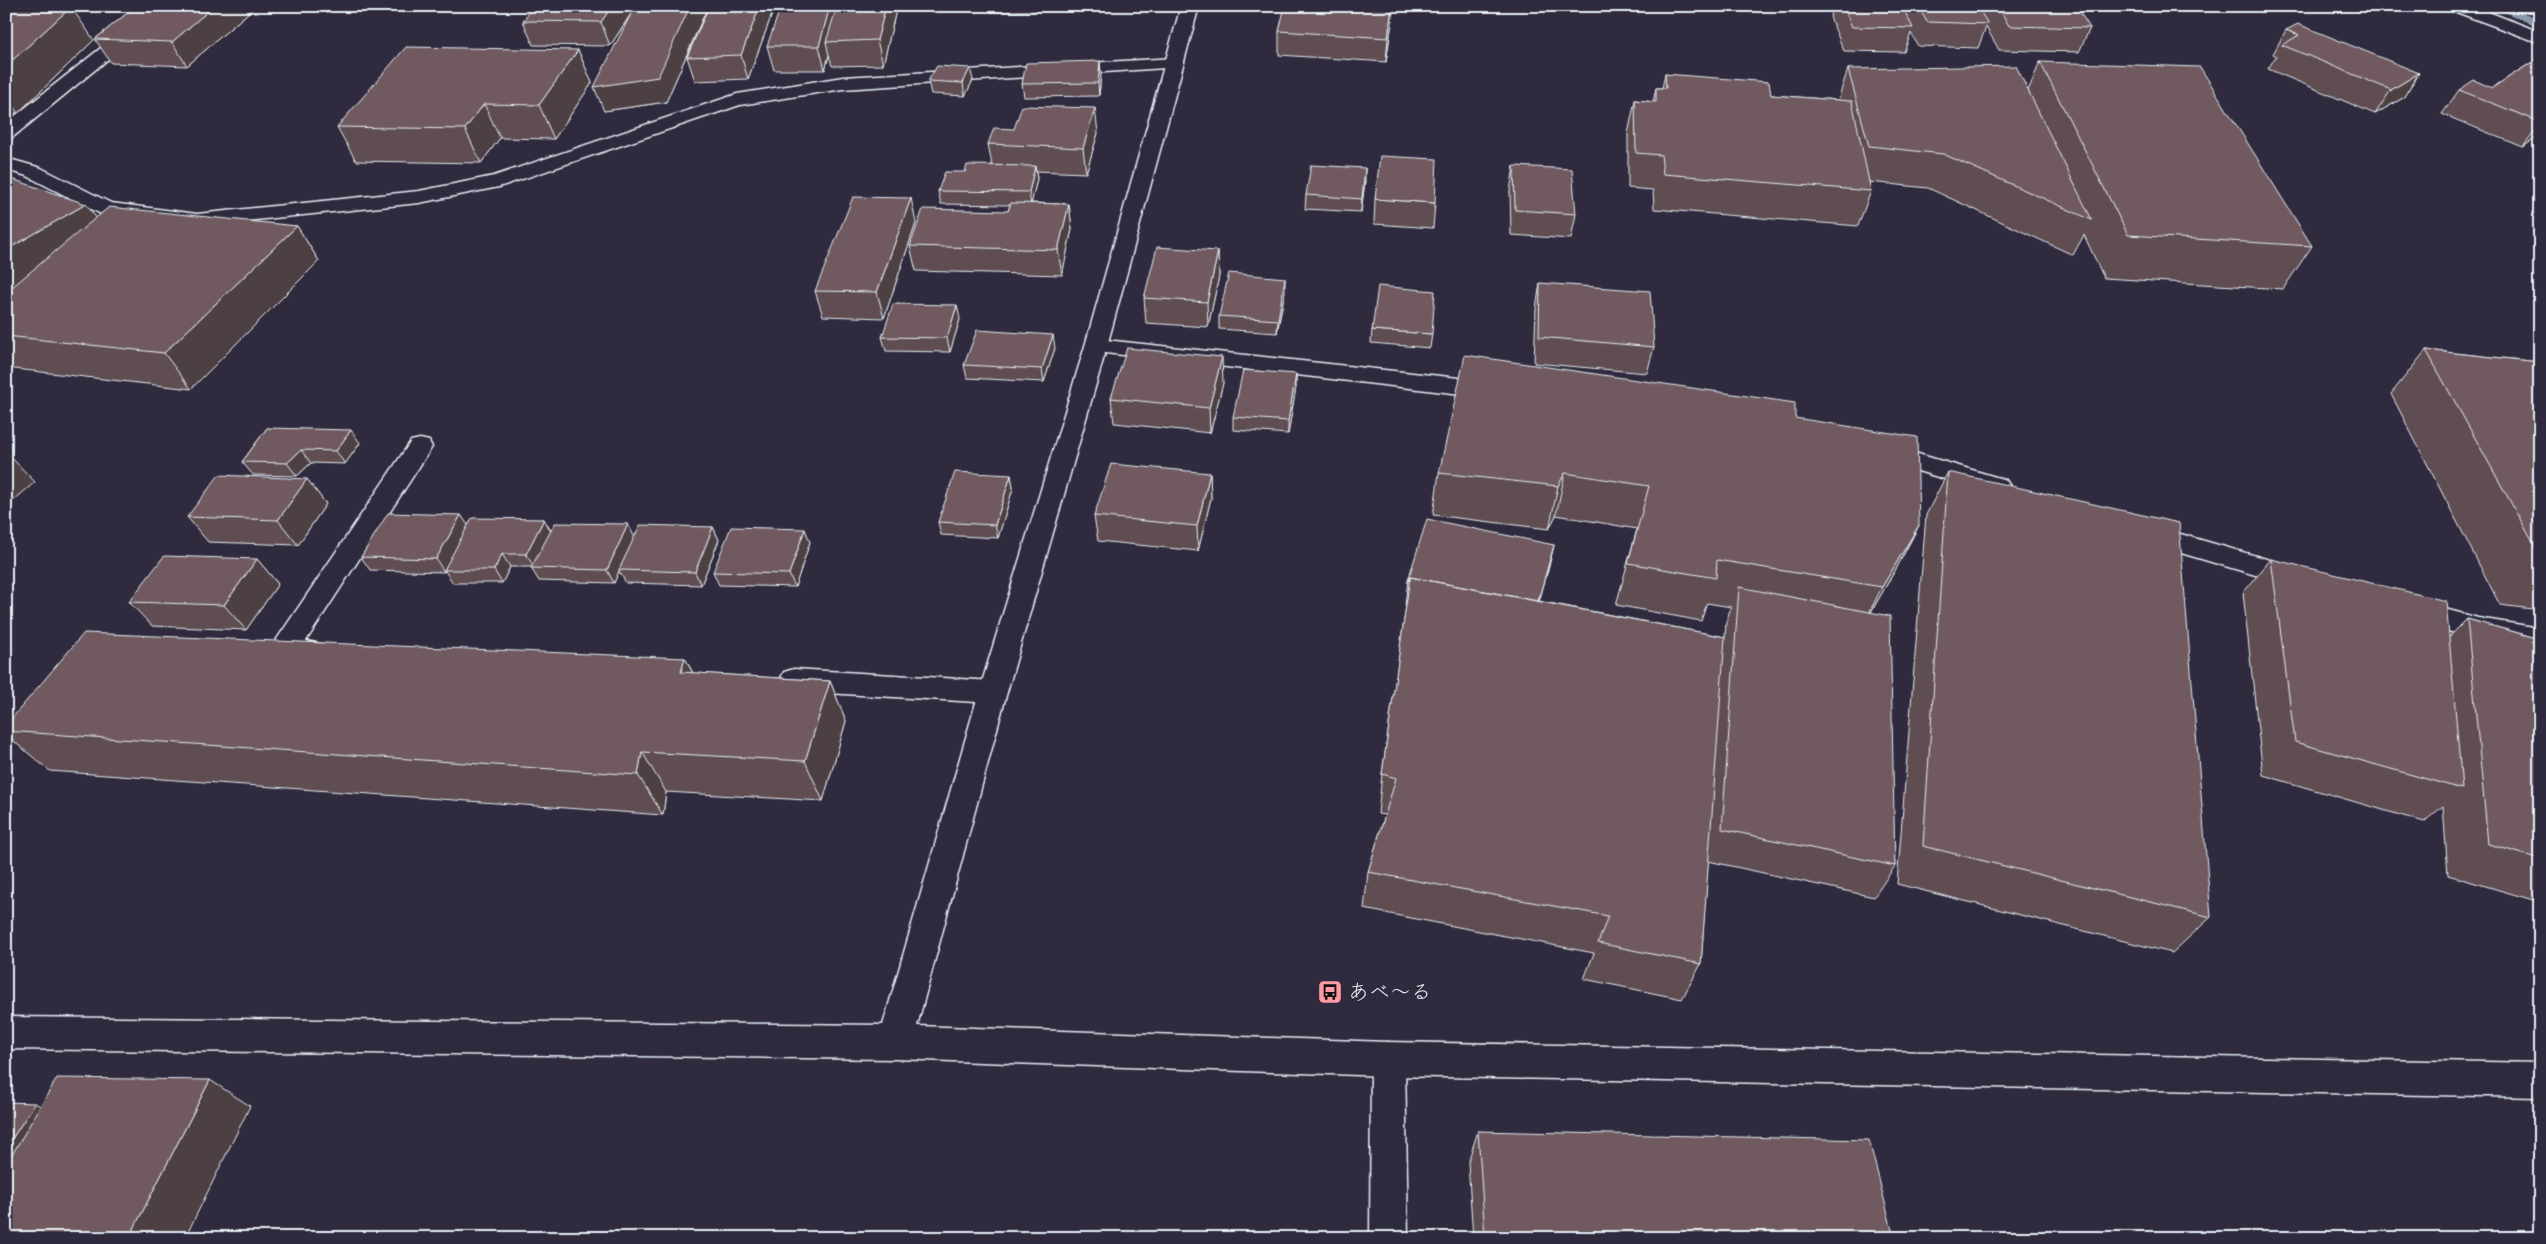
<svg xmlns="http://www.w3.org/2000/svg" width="2546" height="1244" font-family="'Patrick Hand','Klee One',sans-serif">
<rect width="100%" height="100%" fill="#2f2a3d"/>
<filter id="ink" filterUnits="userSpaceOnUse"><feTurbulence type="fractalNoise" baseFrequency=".02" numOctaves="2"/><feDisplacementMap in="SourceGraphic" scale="10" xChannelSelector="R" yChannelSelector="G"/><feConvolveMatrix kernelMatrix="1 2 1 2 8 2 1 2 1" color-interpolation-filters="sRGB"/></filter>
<g filter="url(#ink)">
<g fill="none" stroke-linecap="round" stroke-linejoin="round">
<path fill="#8d99ac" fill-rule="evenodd" d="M2489,6H2506L2540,19V27Z"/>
<defs>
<path id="service" d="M154,6H173L13,137L6,139V123Z
M1175,58L1181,59L1184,63L1181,67L843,89L740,105L499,187L419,203L197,226L99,213L27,176L6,170V158L41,168L111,203L197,214L419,191L494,176L737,94L843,77Z"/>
<path id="minor" d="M2449,6H2473L2540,32V43L2451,10Z
M1096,339L1496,382L1504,384L1508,390L1504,396L1496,398L1088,351L1085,346L1088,341Z
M420,439L429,441L432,447L306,641L322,644L326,652L322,660L312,663L275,658L271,650L275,642L411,441Z
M1881,443L2006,480L2010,486L2006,492L1997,495L1872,457L1869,451L1872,445Z
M2146,524L2308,571L2312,578L2308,585L2299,588L2137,540L2133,533L2137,526Z
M2412,600L2478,618L2540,628V650L2478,640L2402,617L2398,610L2402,603Z
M794,669L993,681L1003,684L1007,692L1003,700L993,703L794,691L784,688L780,680L784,672Z
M1388,1042L1400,1047L1405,1059L1408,1238H1370L1371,1059L1376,1047Z"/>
<path id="tertiary" d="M1181,6H1199L1107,346L1007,692L917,1026L1388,1042L2540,1063V1097L1388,1076L895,1059L6,1049V1017L883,1025L979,692L1085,346Z"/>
</defs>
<use href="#service" stroke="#e8f1f8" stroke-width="3"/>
<use href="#minor" stroke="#e8f1f8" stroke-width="3"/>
<use href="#tertiary" stroke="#e8f1f8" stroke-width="3"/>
<use href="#service" fill="#2f2a3d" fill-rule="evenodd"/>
<use href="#minor" fill="#2f2a3d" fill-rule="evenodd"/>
<use href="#tertiary" fill="#2f2a3d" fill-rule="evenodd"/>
</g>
<path fill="#5f4d51" stroke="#e8f1f8" d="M136,6H256L187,66L111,63L95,39Z
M534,6H708L666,102L604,111L630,16L610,46L533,45L523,21Z
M709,6H775L748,79L695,81L687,57Z
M897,6L883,65L832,66L829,55L825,70H774L767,46Z
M990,6H1128V9L991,12Z
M1833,6H1902L1903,8L1904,6H1977L1980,11L1982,6H1998L2090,28L2079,52L1999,50L1986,27L1978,48L1918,46L1911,33L1904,52L1844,51L1830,17Z
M6,8L94,40L18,113H6Z
M1392,22L1386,62L1279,55V31Z
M2286,30L2419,73L2403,98L2375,114L2268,69L2276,56L2273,54Z
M578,50L592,83L554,139L500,138L481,163L356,161L337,127Z
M2540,57V135L2523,147L2442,114L2459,90L2492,88Z
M1100,61L1101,74L1099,96L1024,97L1022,84Z
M2040,62L2312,246L2283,289L2104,278L2084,235L2073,255L1928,188L1869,182L1871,191L1858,226L1654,209L1653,190L1628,188V134L1635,100L1653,102L1656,88H1662L1665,74L1771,95L1838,100L1848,69L2028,91Z
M973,80L965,96L931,94L928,81Z
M1098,133L1086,173L1036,171L1037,179L1031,203L1069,204L1072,229L1062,275L916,271L910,246L1008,211L1010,205L941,204L938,191L965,172L992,165L988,144Z
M1514,166L1576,214L1571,239L1511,235L1510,191Z
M6,177L96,218L297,226L319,261L191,389L6,368Z
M1365,181L1361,212L1305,209L1306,195Z
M1375,199L1435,203L1433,228L1374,224Z
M916,223L884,318L823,316L815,291Z
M1218,251L1219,276L1208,327L1146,323L1144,298Z
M1540,283L1654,347L1647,373L1534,363L1536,308Z
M1285,291L1277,333L1219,329V316Z
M960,319L950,352L886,351L882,337Z
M1372,330L1432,334L1430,348L1371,343Z
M1055,348L1044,382L967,378L964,365Z
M2426,350L2540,362V610L2500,605L2391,394Z
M1296,374V387L1288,434L1233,430V417Z
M1223,383L1210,433L1114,423L1111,398Z
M1795,418L1919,525L1897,567L1871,612L1895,866L1874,897L1708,861L1701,964L1682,999L1584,979L1594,953L1364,909L1368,872L1385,815L1378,814L1382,774L1406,606L1405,605L1408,580L1554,545L1548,570L1539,601L1725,637L1726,622L1731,607L1707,603L1701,621L1616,605L1637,529L1556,515L1549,529L1433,515L1439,473Z
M267,428L360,443L345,464L311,463L297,476L253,475L242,462Z
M1948,472L2211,917L2172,953L1897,884L1926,515Z
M1210,473L1211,498L1198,551L1098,541L1094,516Z
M1011,475L1013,488L998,538L941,535L938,522Z
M307,479L326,504L298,545L208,542L187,517Z
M461,515L468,526L544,519L551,531L634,537L713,527L719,540L701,585L626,583L619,571L614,583L539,581L531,568L532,567H510L502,583H453L445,571L444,572L370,570L361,557Z
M810,542L795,587L719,585L713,572Z
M257,559L278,584L246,630L152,626L129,602Z
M2271,559L2449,637L2467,619L2540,639V902L2448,875L2443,806L2424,822L2263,775L2243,593Z
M685,658L693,673L830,681L846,721L823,801L666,792L663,815L50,771L6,735V725Z
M1478,1131L1894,1238H1473L1468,1162Z"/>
<path fill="#4e3f42" stroke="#e8f1f8" d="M214,6H256L187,66L172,42Z
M612,6H636L610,46L601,22Z
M690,6H708L666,102L604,111L594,87Z
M760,6H775L748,79L741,55Z
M830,6H843L826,42L829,55L825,70L819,46Z
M886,6H897L883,65L877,40Z
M1392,6H1393L1392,22L1386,62L1388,38Z
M71,7L94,40L18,113L6,98V66Z
M578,50L592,83L554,139L539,105Z
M1100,61L1101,74L1099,96L1098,83Z
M970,68L973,80L965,96L963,83Z
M2419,73L2403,98L2375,114L2391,90Z
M484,104L500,138L481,163L465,129Z
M1095,108L1098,133L1086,173L1083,148Z
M2540,125V135L2523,147Z
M1035,166L1037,179L1031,205L1029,192Z
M1365,168V181L1361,212L1362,199Z
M911,198L916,223L884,318L877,292Z
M86,204L112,239L6,302V250Z
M1069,204L1072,229L1062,275L1058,250Z
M297,226L319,261L191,389L164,353Z
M1218,251L1219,276L1208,327L1207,302Z
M1285,278V291L1277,333L1278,320Z
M957,305L960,319L950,352L947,338Z
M1053,335L1055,348L1044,382L1042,369Z
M1222,357L1223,383L1210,433L1209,408Z
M1296,374V387L1288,434V421Z
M351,430L360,443L345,464L336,451Z
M301,450L311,463L297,476L287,463Z
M6,452L35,482L6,507Z
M1210,473L1211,498L1198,551L1197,526Z
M1565,473L1556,515L1549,529L1558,486Z
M1011,475L1013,488L998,538L995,525Z
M307,479L326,504L298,545L278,520Z
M461,515L470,528L444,570L445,571L444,572L436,559Z
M544,519L551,532L534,567L526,554Z
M628,524L635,538L619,570V571L614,583L607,570Z
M1919,525L1897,567L1861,629L1882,587Z
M713,527L719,540L701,585L695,572Z
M805,529L810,542L795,587L789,574Z
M1554,545L1548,570L1530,634L1536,609Z
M502,554L510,567L502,583L494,570Z
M257,559L278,584L246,630L224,605Z
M685,658L706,699L681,672Z
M830,681L846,721L823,801L805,761Z
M642,752L666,792L663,815L638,775Z
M210,1080L250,1106L185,1238H129Z
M35,1103L81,1129L6,1238V1148Z"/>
<path fill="#6f5a5e" stroke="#e8f1f8" d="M136,6H214L172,42L95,39Z
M534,6H612L601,22L523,21Z
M635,6H690L658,77L594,87Z
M709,6H760L741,55L687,57Z
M781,6H830L819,46H767Z
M837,6H886L877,40L826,42Z
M1285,6H1392L1388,38L1279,31Z
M1843,6H1902L1913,28L1852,27Z
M1918,6H1977L1988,24L1927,22Z
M1998,6H2076L2090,28L2009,26Z
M71,7L6,66V8Z
M2298,24L2419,73L2391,90L2282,45L2299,35L2286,30Z
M406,47L578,50L539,105L484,104L465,129L337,127Z
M2540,57V122L2459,90L2474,80L2492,88Z
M1100,61L1098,83L1022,84L1026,63Z
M2040,62L2200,67L2312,246L2128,235Z
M937,66L970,68L963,83L928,81Z
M2016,66L2092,220L1943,154L1869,146L1848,69Z
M1665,74L1769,82L1771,95L1852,101L1871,191L1663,174L1661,155L1636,153L1635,100L1656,102V88H1666Z
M1022,106L1095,108L1083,148L988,144L994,128L1014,129Z
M1380,156L1437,159L1435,203L1375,199Z
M967,165L1035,166L1029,192L938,191L945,172H965Z
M1311,165L1365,168L1362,199L1306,195Z
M1514,166L1572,169L1576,214L1515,210Z
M6,177L86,204L6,250Z
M853,197L911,198L877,292L815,291Z
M1011,203L1069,204L1058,250L910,246L923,209L1008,211Z
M109,207L297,226L164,353L6,336V292Z
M1157,247L1218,251L1207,302L1144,298Z
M1229,273L1285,278L1278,320L1219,316Z
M1540,283L1650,291L1654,347L1539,337Z
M1378,286L1435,291L1432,334L1372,330Z
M893,304L957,305L947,338L882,337Z
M977,330L1053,335L1042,369L964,365Z
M1127,348L1222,357L1209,408L1111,398Z
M2426,350L2540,362V555Z
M1465,355L1795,403V418L1917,437L1919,525L1882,587L1717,560L1716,578L1628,563L1649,486L1565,473L1558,486L1439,473Z
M1243,370L1296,374L1288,421L1233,417Z
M267,428L351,430L336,451L301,450L287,463L242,462Z
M1111,464L1210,473L1197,526L1094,516Z
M955,472L1011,475L995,525L938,522Z
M1948,472L2179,523L2211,917L1923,846Z
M219,475L307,479L278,520L187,517Z
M388,513L461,515L436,559L361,557Z
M472,518L544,519L526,554H502L494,570H444Z
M1427,519L1554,545L1538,601L1410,577V581L1408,580Z
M555,523L628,524L607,570L531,568Z
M640,525L713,527L695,572L619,570Z
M731,527L805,529L789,574L713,572Z
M164,556L257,559L224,605L129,602Z
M2271,559L2446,601L2462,789L2295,742Z
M1410,577L1725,637L1701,964L1598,943L1608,916L1368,872L1396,778L1382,774Z
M1739,587L1890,616L1895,866L1722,829Z
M2467,619L2540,639V859L2488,844Z
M84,633L685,658L681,672L830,681L805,761L642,752L638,775L6,731V725Z
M57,1078L210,1080L129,1238H6V1165Z
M6,1102L35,1103L6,1148Z
M1478,1131L1869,1140L1894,1238H1485Z"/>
</g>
<defs>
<symbol id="bus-square" viewBox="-11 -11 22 22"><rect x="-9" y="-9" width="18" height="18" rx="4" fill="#ff9aa2" stroke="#2f2a3d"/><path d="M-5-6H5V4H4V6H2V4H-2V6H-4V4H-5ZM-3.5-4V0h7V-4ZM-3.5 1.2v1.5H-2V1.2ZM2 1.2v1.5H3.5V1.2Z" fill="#111"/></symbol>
</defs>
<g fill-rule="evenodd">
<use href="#bus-square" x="1316" y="978" width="28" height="28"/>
</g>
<g text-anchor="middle" stroke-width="5" stroke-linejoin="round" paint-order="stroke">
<g font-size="21" fill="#e8f1f8" stroke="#2f2a3d" text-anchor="start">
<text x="1348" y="999">あべ〜る</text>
</g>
</g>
<rect width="2546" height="1244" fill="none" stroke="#2f2a3d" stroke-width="25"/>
<rect x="12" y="12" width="2521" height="1219" fill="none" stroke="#e8f1f8" stroke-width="2" filter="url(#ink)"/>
</svg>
